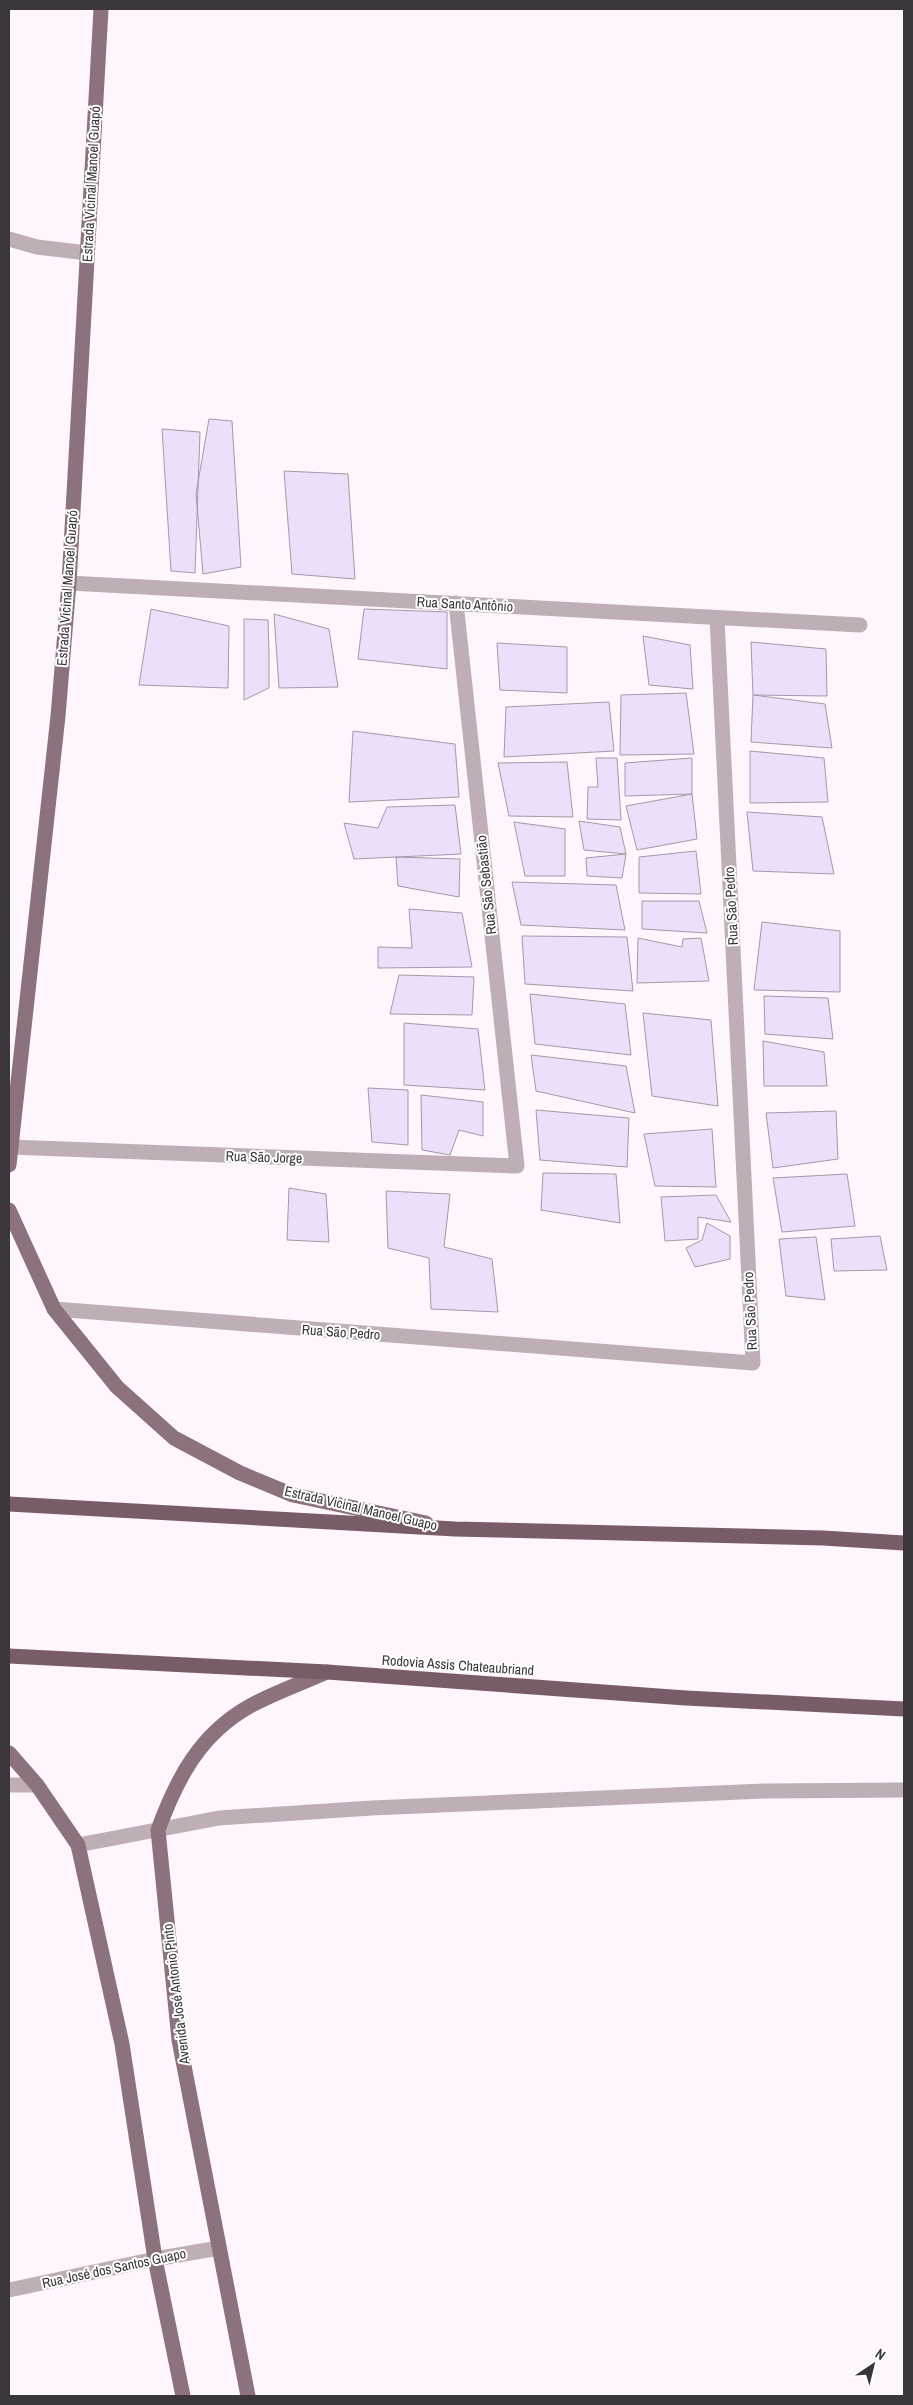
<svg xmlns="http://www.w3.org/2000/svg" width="913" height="2405" font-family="'Archivo Narrow',sans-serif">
<rect width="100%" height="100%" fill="#fff5fd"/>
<path fill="#eddef9" stroke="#a29aa9" d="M209,419L232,421L241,567L203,574L196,494Z
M162,429L200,432L195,573L171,571Z
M284,471L348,474L355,579L292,574Z
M151,609L229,626L228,688L139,685Z
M364,609L447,612V669L358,659Z
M274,614L329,629L338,687L279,688Z
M244,619L268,620L269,652V688L244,700Z
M643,636L690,645L693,689L649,685Z
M751,642L826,649L827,696L753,695Z
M497,643L567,647V693L500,690Z
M686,693L694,754L620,755L621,695Z
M753,695L825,704L832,748L751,742Z
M609,702L614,751L504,757L506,707Z
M353,731L455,744L459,797L349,802Z
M750,751L824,758L828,802L750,803Z
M596,758H617L621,820L587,819L588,787H598Z
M692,758V794L625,796V763Z
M567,762L573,817L509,816L498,763Z
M692,794L697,839L637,850L626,806Z
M455,805L461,854L354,859L344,823L378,828L387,807Z
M747,812L822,817L834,874L753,871Z
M579,821L620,827L626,854L584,850Z
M514,822L565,829V876H525Z
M696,851L701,894L639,893V857Z
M626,854L622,878L587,876L586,858Z
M396,857L460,859L459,897L398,886Z
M512,882L616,885L625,930L521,925Z
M642,901H699L707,933L642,929Z
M409,909L462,913L472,967L378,968V947L412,948Z
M762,922L840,931V992L754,990Z
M522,936L627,937L633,991L525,984Z
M638,938L682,947L683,939L701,938L709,981L637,983Z
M399,975L474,977L472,1015L390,1014Z
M530,994L625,1004L631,1055L535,1044Z
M764,996L828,998L833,1039L765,1034Z
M643,1013L711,1020L718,1106L652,1096Z
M404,1023L478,1029L485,1090L404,1085Z
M763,1041L824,1052L827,1086H764Z
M531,1055L626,1066L635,1113L536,1091Z
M368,1088L408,1090V1145L372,1142Z
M421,1095L483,1102V1136L459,1130L450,1155L422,1150Z
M536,1110L629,1118L627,1167L540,1160Z
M836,1111L838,1159L773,1168L766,1113Z
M712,1129L716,1187L655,1186L644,1134Z
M543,1173L616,1174L620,1223L541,1210Z
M847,1174L855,1226L782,1232L773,1178Z
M289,1188L326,1194L329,1242L287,1240Z
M386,1191L450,1194L444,1247L492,1259L498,1312L431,1309L429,1258L388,1248Z
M716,1195L731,1222L698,1217V1239L665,1241L661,1197Z
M707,1223L730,1236V1259L695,1267L686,1248L702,1240Z
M880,1236L887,1270L834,1271L831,1239Z
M816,1237L825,1300L786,1296L779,1239Z"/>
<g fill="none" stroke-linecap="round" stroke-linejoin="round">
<path stroke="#bdafb5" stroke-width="15" d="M9,239L37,247L87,253
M69,583L860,625
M10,1147L517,1166L456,603
M54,1309L753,1363L717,618
M9,1785H37
M78,1845L219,1818L372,1808L766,1791L904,1790
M9,2290L155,2259L219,2248"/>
<path stroke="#8b727d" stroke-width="15" d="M9,1165L58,716L69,583L101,9
M9,1210L54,1309L117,1387L174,1438L240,1473L293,1495L426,1523
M9,1753L37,1785L78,1845L122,2044L155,2259L183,2396
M248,2396L179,2040L158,1830C177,1778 200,1734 250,1706C274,1693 302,1683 327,1672"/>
<path stroke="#785d69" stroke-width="15" d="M9,1504L455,1529L823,1538L904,1543
M9,1656L327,1672L686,1698L904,1709"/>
</g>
<g text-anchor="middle" stroke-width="4" stroke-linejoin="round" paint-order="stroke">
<g font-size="14" fill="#3b363b" stroke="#fff">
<text transform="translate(91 184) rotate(-87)" y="5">Estrada Vicinal Manoel Guapó</text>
<text transform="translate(67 588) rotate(-86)" y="5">Estrada Vicinal Manoel Guapó</text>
<text transform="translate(465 604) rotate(3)" y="5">Rua Santo Antônio</text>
<text transform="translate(486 885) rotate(-96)" y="5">Rua São Sebastião</text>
<text transform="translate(731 906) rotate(-93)" y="5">Rua São Pedro</text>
<text transform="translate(264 1157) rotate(2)" y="5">Rua São Jorge</text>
<text transform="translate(750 1311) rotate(-93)" y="5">Rua São Pedro</text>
<text transform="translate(341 1332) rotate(4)" y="5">Rua São Pedro</text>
<text transform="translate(361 1508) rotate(13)" y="5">Estrada Vicinal Manoel Guapo</text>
<text transform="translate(458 1665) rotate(4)" y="5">Rodovia Assis Chateaubriand</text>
<text transform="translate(176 1994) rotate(-97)" y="5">Avenida José Antonio Pinto</text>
<text transform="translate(114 2268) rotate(-12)" y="5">Rua José dos Santos Guapo</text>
</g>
</g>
<rect width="913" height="2405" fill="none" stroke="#3b363b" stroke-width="20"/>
<g transform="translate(873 2365) rotate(35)" stroke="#ffffff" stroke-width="4" paint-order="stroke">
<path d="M0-4L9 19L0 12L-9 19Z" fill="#3b363b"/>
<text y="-8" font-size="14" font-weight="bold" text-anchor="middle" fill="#3b363b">N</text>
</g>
</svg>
